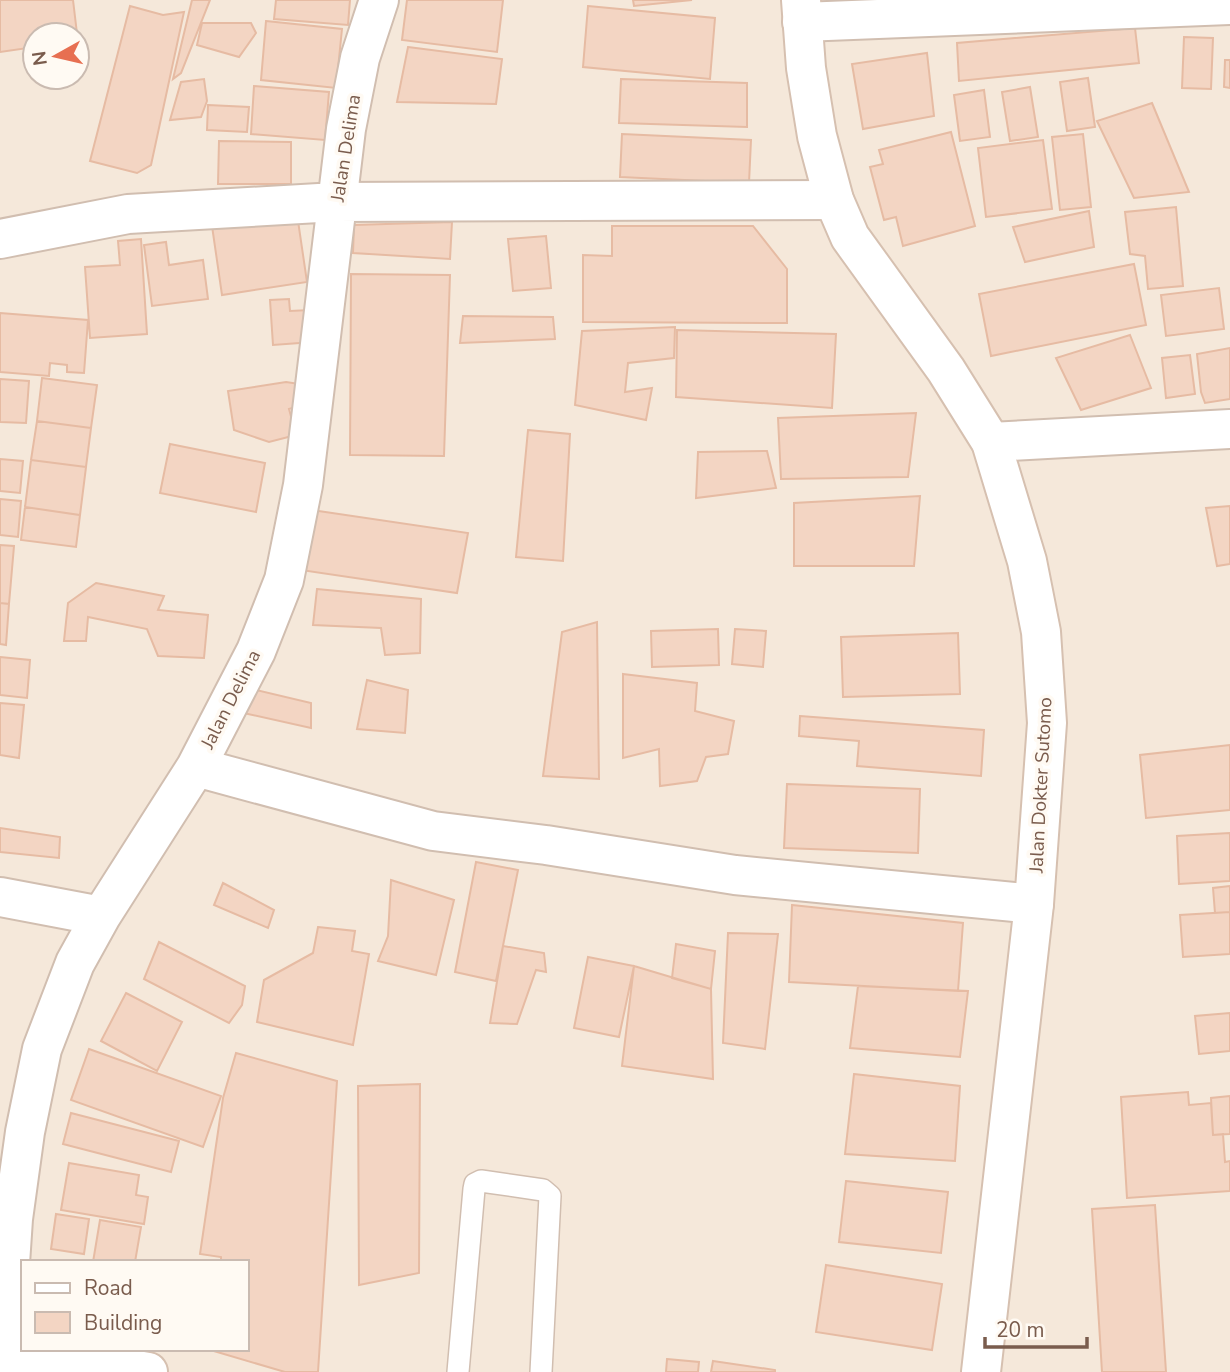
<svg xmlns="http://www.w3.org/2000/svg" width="1230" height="1372" font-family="'Nunito Sans',sans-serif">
<rect width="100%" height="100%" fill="#fdf6ec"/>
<path fill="#f5e8da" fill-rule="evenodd" d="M0,0H1230V1372H0ZM35,35H77V77H35ZM23,1262H247V1349H23Z"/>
<path fill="#f3d5c3" stroke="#e6bba3" stroke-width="2" d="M0,0H73L78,42L77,35H35V47L0,52Z
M192,0H210L181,73L173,79Z
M276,0H350L348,25L274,19Z
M407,0H503L497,52L402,40Z
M633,0H692L634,6Z
M130,6L163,15L184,12L151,165L137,173L90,161Z
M588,6L715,18L710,79L583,67Z
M266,21L342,29L336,88L261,80Z
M202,23H251L256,33L239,57L197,45Z
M1135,28L1139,63L959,81L957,43Z
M1184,37L1213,38L1211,89L1182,88Z
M408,47L502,59L496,104L397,102Z
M927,53L934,116L863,129L852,64Z
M1225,60H1230V88L1224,87Z
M1088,78L1095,127L1067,131L1060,82Z
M204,79L207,101L201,117L170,120L181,82Z
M621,79L747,83V127L619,123Z
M254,86L329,92L325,140L251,134Z
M1030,87L1038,137L1010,141L1002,92Z
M984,90L990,137L960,141L954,95Z
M1152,103L1189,192L1134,198L1097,121Z
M208,105L249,107L247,132L207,130Z
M951,132L975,226L903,246L896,217L884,220L870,167L883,164L879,150Z
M622,134L751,140L749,183L620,177Z
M1083,134L1091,207L1060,210L1052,137Z
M1043,140L1052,209L986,217L978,148Z
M219,141L291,142V184H218Z
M1176,207L1183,286L1148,289L1145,256L1130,254L1125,212Z
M1089,211L1094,247L1025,262L1013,227Z
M297,214L307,282L222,295L212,226Z
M452,222L450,259L353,253L354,225Z
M612,226H753L787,269V323L583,322V255L612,256Z
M546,236L551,288L513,291L508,239Z
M141,239L147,334L90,338L85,267L120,265L118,241Z
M166,242L169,265L203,260L208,299L152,306L144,245Z
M1134,264L1146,325L991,356L979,294Z
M351,274L450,275L444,456L350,455Z
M1219,288L1224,329L1166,336L1161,295Z
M289,299L290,311L310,310L313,342L273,345L270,300Z
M0,313L88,320L84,373L67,372V365L50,363L49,376L0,372Z
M463,316L553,317L555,339L460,343Z
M675,327L674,358L628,363L625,392L652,388L646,420L575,405L582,331Z
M677,330L836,334L832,408L676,397Z
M1130,335L1151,388L1081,410L1056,358Z
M1230,348V399L1205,403L1201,392L1197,354Z
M1190,355L1195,394L1166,398L1162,358Z
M42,378L97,385L91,428L37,421Z
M0,379L29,381L26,423L0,422Z
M286,382L306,385L303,405L289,409L296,435L269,442L234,430L228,391Z
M916,413L908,477L781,479L778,418Z
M37,421L91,428L86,467L31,460Z
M528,430L570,434L563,561L516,557Z
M170,444L265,463L256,512L160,493Z
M767,451L776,488L696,498L698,452Z
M0,459L23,461L20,493L0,491Z
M31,460L86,467L80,515L25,507Z
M920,496L914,566H794V503Z
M0,499L21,501L18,537L0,535Z
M1230,506V564L1217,566L1206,508Z
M25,507L80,515L76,547L21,540Z
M305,509L468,533L457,593L294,569Z
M0,545L14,546L9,604L0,603Z
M96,583L164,596L158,610L208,615L204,658L158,656L147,629L88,617L86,641H64L68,603Z
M317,589L421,599L420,653L385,655L381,628L313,625Z
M0,603L9,604L6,645L0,644Z
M597,622L599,779L543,776L562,632Z
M718,629L719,665L652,667L651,631Z
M735,629L766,631L763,667L732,664Z
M958,633L960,694L843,697L841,637Z
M0,657L30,660L27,698L0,695Z
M623,674L697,683L695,711L734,721L728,754L706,757L697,781L660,786L659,749L623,758Z
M367,680L408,690L405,733L357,729Z
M252,689L311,703V728L239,712Z
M0,703L24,705L19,758L0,755Z
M800,716L984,730L981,776L857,766L859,741L799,736Z
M1230,745V810L1146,818L1140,755Z
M787,784L920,789L918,853L784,848Z
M0,828L60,837L59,858L0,852Z
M1230,833V881L1179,884L1177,836Z
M476,862L518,870L496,981L455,972Z
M391,880L454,900L436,975L378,961L388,936Z
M223,883L274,910L268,928L214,905Z
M1230,886V912L1215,913L1213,888Z
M792,905L963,923L958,991L789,982Z
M1230,912V954L1183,957L1180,915Z
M318,927L355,931L352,951L369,954L353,1045L257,1022L264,980L313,953Z
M728,933L778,934L765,1049L723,1043Z
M159,942L245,986L242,1005L229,1023L144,979Z
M676,944L715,951L711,989L672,978Z
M503,946L544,953L546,972L536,970L517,1024L490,1023Z
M588,957L634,966L619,1037L574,1028Z
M634,966L711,989L713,1079L622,1066Z
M858,986L968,991L960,1057L850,1048Z
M126,993L182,1022L157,1071L101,1041Z
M1230,1013V1051L1199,1054L1195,1016Z
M89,1049L221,1096L203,1147L71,1100Z
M236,1053L337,1081L318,1372H285L207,1349H247V1262H221V1257L200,1254L223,1098Z
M854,1074L960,1086L955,1161L845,1154Z
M420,1084L419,1273L359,1285L358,1086Z
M1188,1092L1189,1105L1211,1103L1213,1135L1223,1134L1225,1162L1230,1161V1191L1127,1198L1121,1097Z
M1230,1096V1134L1213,1135L1211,1098Z
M71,1113L179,1141L171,1172L63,1144Z
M69,1163L139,1175L136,1195L148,1197L144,1224L61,1210Z
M846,1181L948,1192L941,1253L839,1242Z
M1155,1205L1166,1372H1102L1092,1209Z
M56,1214L89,1219L84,1254L51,1249Z
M100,1220L141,1227L135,1262H93Z
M826,1265L942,1284L932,1350L816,1332Z
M667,1359L699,1362L698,1372H666Z
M713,1361L775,1370V1372H711Z"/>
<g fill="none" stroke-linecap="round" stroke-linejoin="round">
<defs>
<path id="lane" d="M458,1372L474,1189L475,1184L481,1181L543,1190L550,1196L541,1372"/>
<path id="street" d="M802,22L1230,5
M0,239L128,214L336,202L834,200
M991,442L1230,429
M196,767L433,831L546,845L735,875L1034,904
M0,897L101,916
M6,1367L7,1308L13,1219L25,1132L42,1049L75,963L101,916L196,767L256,651L284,580L303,485L346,129L360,58L379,0"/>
<path id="secondary" d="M801,0L806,68L817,136L834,200L850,237L946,370L991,442L1027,561L1041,632L1047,723L1034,904L981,1372
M0,1368C49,1361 99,1363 148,1372"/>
</defs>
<use href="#lane" stroke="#d1beb0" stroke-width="24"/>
<use href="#street" stroke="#d1beb0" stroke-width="42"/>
<use href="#secondary" stroke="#d6c0b0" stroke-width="42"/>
<use href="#lane" stroke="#fff" stroke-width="21"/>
<use href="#street" stroke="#fff" stroke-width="38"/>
<use href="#secondary" stroke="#fff" stroke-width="38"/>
</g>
<g text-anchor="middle" stroke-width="7" stroke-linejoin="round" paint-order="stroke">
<g font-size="19" fill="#7a5c4d" stroke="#fffaf3">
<text transform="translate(345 148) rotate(-81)" y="7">Jalan Delima</text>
<text transform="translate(230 699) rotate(-63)" y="7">Jalan Delima</text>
<text transform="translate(1040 785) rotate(-87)" y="7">Jalan Dokter Sutomo</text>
</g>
</g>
<rect x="21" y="1260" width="228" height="91" fill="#fffaf3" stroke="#cabbb1" stroke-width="2"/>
<rect x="35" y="1283" width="35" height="10" fill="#ffffff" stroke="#cabbb1" stroke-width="2"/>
<text x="84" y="1295" font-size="21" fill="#7a5c4d">Road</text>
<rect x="35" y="1312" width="35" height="21" fill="#f3d5c3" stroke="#cabbb1" stroke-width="2"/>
<text x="84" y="1330" font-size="21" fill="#7a5c4d">Building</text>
<g transform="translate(56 56) rotate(262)"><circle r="33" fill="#fffaf3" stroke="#cabbb1" stroke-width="2"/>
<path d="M0-5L12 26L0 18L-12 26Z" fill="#e76f51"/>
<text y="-10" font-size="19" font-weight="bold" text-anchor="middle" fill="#7a5c4d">N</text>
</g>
<path d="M985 1337v10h102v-10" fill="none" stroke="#7a5c4d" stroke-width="3.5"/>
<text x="996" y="1337" font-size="21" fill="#7a5c4d" stroke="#fffaf3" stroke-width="5" paint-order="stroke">20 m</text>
</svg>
